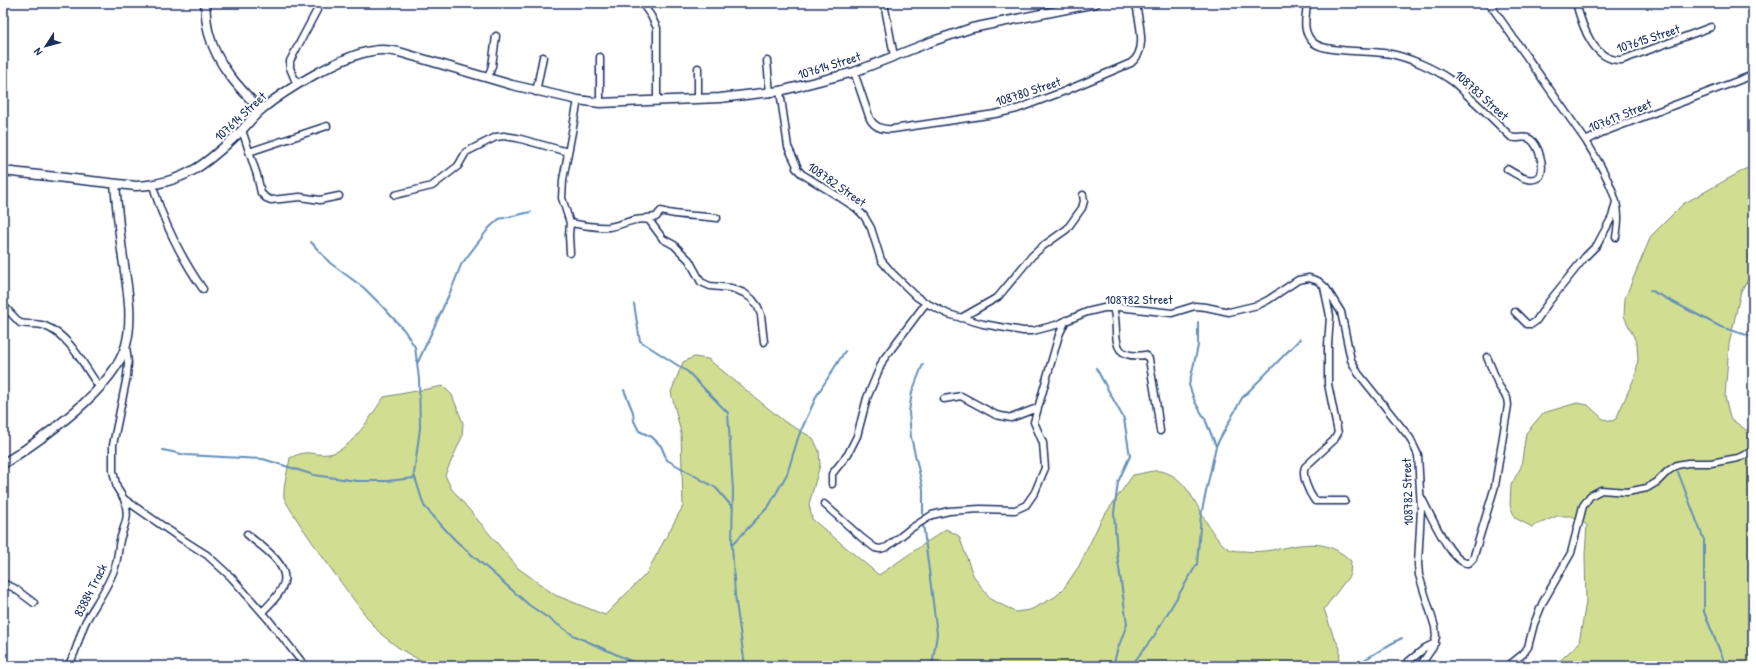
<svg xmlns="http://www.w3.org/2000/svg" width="1756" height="669" font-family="'Patrick Hand',sans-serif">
<rect width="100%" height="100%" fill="#fff"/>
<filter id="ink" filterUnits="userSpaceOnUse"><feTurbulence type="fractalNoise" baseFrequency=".025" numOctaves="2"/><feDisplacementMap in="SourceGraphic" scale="8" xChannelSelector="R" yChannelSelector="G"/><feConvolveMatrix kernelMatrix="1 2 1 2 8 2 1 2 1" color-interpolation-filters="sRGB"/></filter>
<g filter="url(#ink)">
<path fill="#d1de92" stroke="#768678" d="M1753,165V272L1741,291L1729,344L1725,397L1730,418L1746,430L1753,431V666H1554L1579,643L1586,602L1585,554L1587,525L1572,516H1557L1532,527L1515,518L1510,505L1511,485L1521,467L1526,433L1543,413L1577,403L1588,405L1603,419L1612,421L1616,419L1636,374L1638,359L1637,344L1624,316L1625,298L1651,236L1683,204Z
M694,357L708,359L785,422L813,438L819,451L820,465L809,504L812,519L879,575L946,529L959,536L973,575L990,599L1016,612L1030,610L1055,597L1064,588L1079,566L1101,520L1133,475C1141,474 1152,470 1160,471C1195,476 1202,533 1229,549C1233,551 1240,551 1244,551C1283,556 1316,527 1351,561L1350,575L1324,609L1333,635L1340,648L1339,666H439C416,661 399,649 381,634C370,624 285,507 284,497C283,485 288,470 290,458C310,448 310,456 329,454C351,451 372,414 384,397L443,386L452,395L463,423L462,437L445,475L451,488L518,568L555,595L605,615L646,574L683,506L681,433L671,392L683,362Z"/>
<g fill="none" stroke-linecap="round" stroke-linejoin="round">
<path stroke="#648fb8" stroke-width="2" d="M311,242L330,263L364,288L382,306L404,330L415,347L419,379L420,428L414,474L424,506L455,540L529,605L573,635L642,666
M1650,290L1721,327L1753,337
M634,304L640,341L688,372L728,413L733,490L732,545L735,595L745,666
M1198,322V346L1189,385L1195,402L1205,419L1216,446
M418,362L452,288L461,265L489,228L499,219L531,212
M1096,368L1124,419L1130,456L1118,482L1114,513L1117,554L1127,624L1117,651L1113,666
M624,390L633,412L634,421L639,431L652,437L661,446L667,460L716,488L733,508
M163,450L186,455L263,459L314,475L357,481H387L415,478
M1678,472L1704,540V612L1726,666
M923,519V489L911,437L909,412L912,392L923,364
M923,523L937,634L932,666
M732,545L769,506L787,474L799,435L817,395L845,351
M1131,666L1154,636L1197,564L1201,515L1216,446L1242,398L1300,339
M1353,666C1370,658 1385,646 1402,638"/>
<defs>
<path id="street" d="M642,3L651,16L657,28V101
M884,3L894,56
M1307,3C1306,17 1301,32 1314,43C1326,53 1372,50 1391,54C1410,58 1433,68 1449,79C1456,83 1462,90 1467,95C1483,109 1497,123 1511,137C1517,140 1524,135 1530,139C1539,145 1545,167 1540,176C1530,185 1516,174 1507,169
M1489,3L1586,141L1601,133L1753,75
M1576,3C1582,25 1593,62 1622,60L1711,27
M767,61L770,93
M698,68V98
M854,72L870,119C875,128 883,130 893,129L995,114L1017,109L1065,91L1131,63C1149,50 1138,21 1136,3
M488,78L492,66L496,36
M297,85L290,68V61L317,10
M780,91L788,147L797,166L796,168L802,174L836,195L856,208L864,216L871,228L881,260L892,273L917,297L926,303L948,314L983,324L1023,331H1033L1056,325L1087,312L1104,308L1118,307L1172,313L1195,306L1206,307L1229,312L1258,305L1268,300L1298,280L1309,278L1318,281L1326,288L1341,312L1351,360L1358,373L1410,438L1418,455L1421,509L1418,564L1419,575L1435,627L1436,637L1433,647L1420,666
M536,92L543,57
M600,103V57
M242,130L257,175L261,193L266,198L271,200L300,197L320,200L339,196
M1586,141C1598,161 1619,194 1618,218C1618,224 1617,231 1616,237
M249,152L327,126
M153,185C161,218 183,261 203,289
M395,195L432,186L458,166L466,152L496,137L504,136L517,138L568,152
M646,218L656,217L661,211C680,217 698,215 717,218
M570,223C583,225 595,228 609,227C623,225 634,217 649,220L663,239L674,245L689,260L701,282L710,286L731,288L744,293L752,299L758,307L761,315L764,342
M570,253L569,235L570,223L562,198L563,180L578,100
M1324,287L1330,316L1328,345V384L1338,433L1334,440L1305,467C1301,476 1309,493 1315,501H1345
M3,305L20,323C28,325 37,323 45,326C72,337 84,367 100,388
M1113,308C1121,331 1105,360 1145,355L1149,359L1156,401L1160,431
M1515,312L1527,324H1532L1536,321L1548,303L1585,257L1597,245L1612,217L1616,202
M961,318L998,297L1032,256L1043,246L1067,229L1082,208L1084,201L1083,195
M126,345L128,363L127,376L113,445V471L117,488L124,499L177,536L207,555L231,577L268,619L305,666
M944,399L961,396L996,415L1011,418L1037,408
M832,484V474L848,454L857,436L867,398L883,360L926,303
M1421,497C1429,511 1452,566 1469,563L1473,559L1495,486L1508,405L1507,398L1499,386L1487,357
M824,504L862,538L875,548L880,549L887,547L910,529L932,515L949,511L980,509L1015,510L1026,505L1035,492L1045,468L1043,443L1034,422L1059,335L1066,320
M247,534C252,539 258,543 264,548C294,573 289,586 262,612
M3,583L14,588L34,603
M68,666C77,652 79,635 86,621C96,603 109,586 115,567C118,558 118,549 120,540C125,522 130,518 124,499
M1403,666L1425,648L1435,643
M1508,666L1523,654L1528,647L1534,624L1543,602L1571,553L1583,506L1590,496L1601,490L1627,492L1647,488L1657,482L1668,471L1677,465L1688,463H1711L1738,458L1753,451"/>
<path id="secondary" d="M205,3C206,13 206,24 209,34C217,65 239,88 261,110
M3,171L136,186C184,184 208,163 241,131C248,124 254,115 262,109C285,90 343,55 372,51C381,49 390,50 399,52L512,85L578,100L600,103L720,98L780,91L854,72L933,41L972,28L1096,3
M3,464C41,440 114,389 126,345C134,314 126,282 122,251C119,229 117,206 115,184"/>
</defs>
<use href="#street" stroke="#1b2f5e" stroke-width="9"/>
<use href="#secondary" stroke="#1b2f5e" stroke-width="11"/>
<use href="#street" stroke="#fff" stroke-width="6"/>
<use href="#secondary" stroke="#fff" stroke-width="8"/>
</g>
</g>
<g text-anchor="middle" stroke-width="4" stroke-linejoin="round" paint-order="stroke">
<g font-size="13" fill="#1b2f5e" stroke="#fff">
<text transform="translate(1648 38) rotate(-18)" y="5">107615 Street</text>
<text transform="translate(829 65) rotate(-17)" y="5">107614 Street</text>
<text transform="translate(1028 91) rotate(-18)" y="5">108780 Street</text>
<text transform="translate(1482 95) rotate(42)" y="5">108783 Street</text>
<text transform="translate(1620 115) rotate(-22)" y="5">107617 Street</text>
<text transform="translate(240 116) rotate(-43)" y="5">107614 Street</text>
<text transform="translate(837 184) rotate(35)" y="5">108782 Street</text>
<text x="1139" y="304">108782 Street</text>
<text transform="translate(1407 492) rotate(-92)" y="5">108782 Street</text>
<text transform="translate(90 590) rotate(-63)" y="5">83884 Track</text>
</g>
</g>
<rect width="1756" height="669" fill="none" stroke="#fff" stroke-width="16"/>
<rect x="8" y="8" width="1740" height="653" fill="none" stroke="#1b2f5e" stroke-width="1.5" filter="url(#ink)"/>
<g transform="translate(46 46) rotate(234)" stroke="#ffffff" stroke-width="3" paint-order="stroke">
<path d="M0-3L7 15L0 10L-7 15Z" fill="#1b2f5e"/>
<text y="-6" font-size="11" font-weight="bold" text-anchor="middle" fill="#1b2f5e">N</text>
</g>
</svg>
